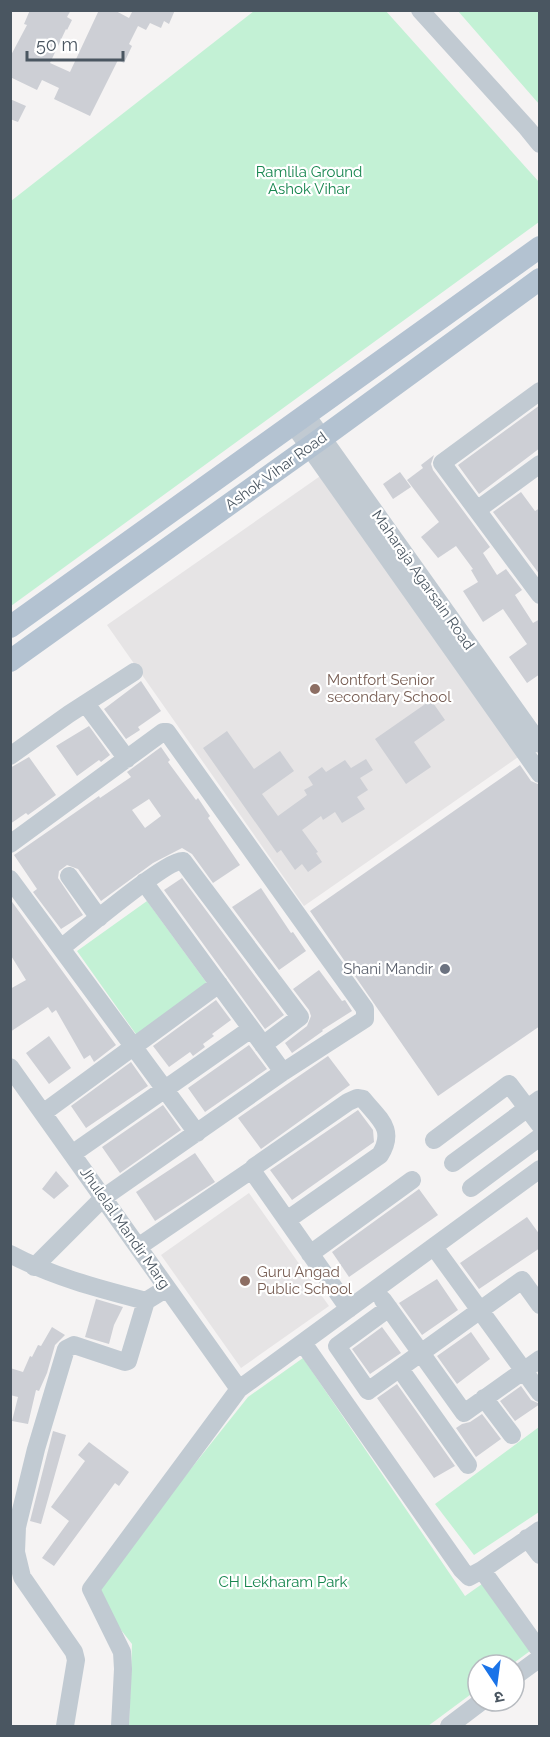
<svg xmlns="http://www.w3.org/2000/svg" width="550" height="1737" font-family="Raleway,'Noto Sans Devanagari',sans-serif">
<rect width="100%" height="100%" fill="#f5f3f3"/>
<path fill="#e6e4e5" d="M326,472L524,753L304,906L107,625Z
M249,1193L329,1306L241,1368L161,1255Z"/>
<path fill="#c3f1d5" d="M385,10L539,182V222L11,606V201L254,11Z
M458,11H539V104Z
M147,901L209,986L138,1037L77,951Z
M303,1358L465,1596L482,1584L530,1651L511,1665H478V1689L428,1726H129L132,1644L92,1593L248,1397Z
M539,1427V1512L474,1555L435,1504Z"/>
<path fill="#cdcfd5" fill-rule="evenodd" d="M30,10H71L67,17L72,20L67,30L66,29L50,63L70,72L99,10H114L129,18L133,10H175L169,24L164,21L161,28L150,23L146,30L138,26L129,44L132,46L124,63L118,60L90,116L54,99L59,88L42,80L37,90L10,77V57L27,25L24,24Z
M10,99L26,106L18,122L10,119Z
M540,405V448L479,494L458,465Z
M434,455L431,464L433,470L490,547L483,553L497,575L506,569L522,590L515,595L533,623L540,619V674L527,683L509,657L527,644L503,609L483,622L463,591L478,582L471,570L473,569L456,546L438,558L421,537L439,522L407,480L423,468L421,465Z
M400,472L411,487L393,499L383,484Z
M521,492L535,511L540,508V575L493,512Z
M141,681L161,711L138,727L140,730L126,739L104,709Z
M431,700L445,720L414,742L431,767L406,784L375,739Z
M89,726L110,755L101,762L99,760L77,776L56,746Z
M227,731L254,769L280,751L294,771L262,794L278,816L307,795L304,790L313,785L308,777L322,767L326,772L345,760L351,768L366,759L373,770L360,778L368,790L357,797L365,809L342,823L335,812L323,820L321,816L302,830L318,852L316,853L322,862L308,872L302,864L295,870L281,850L277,853L203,748Z
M161,747L170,760L168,762L196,800L198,798L210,816L208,818L240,865L213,883L192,854L182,848L153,863L101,901L78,869L67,865L59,871L58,878L83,915L61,929L33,892L37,889L14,855L99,796L100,798L131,777L127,772ZM149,799L161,816L145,828L132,810Z
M29,757L56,795L28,815L26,813L10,824V768Z
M520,765L531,781L540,785V1026L438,1096L310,911Z
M182,878L284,1015L265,1029L164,890Z
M261,888L291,933L293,932L306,951L279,970L232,907Z
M10,899L116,1045L94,1062L90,1055L84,1059L56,1010L52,1013L48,1007L10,1032V989L26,980L10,954Z
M319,970L342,1001L345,1000L352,1011L322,1030L323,1031L292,1053L285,1043L307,1026L311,1016L309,1010L293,989Z
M216,1000L231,1020L212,1034L214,1036L203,1044L205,1047L193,1056L190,1052L169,1067L153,1046Z
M49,1036L71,1068L49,1084L26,1053Z
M249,1045L267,1069L205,1112L188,1088Z
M328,1056L350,1085L261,1149L238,1118Z
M131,1062L148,1086L86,1128L71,1106Z
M163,1105L181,1130L120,1173L102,1147Z
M358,1110L373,1130L374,1142L292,1200L270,1170Z
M195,1153L215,1182L155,1221L136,1192Z
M56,1171L69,1186L54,1199L42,1189Z
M419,1189L438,1215L349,1277L332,1252Z
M527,1217L540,1235V1248L479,1289L460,1263Z
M437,1279L458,1310L422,1335L399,1303Z
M96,1299L123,1307L114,1325L109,1344L85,1337Z
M52,1327L65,1335L55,1345L47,1373L39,1391L36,1390L28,1424L12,1421L18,1397L10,1395V1368L23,1372L30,1356L32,1357L38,1345L41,1346Z
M382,1327L401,1353L370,1374L352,1349Z
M471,1332L490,1359L457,1384L437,1356Z
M397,1384L455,1466L434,1478L377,1398Z
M521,1386L531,1400L540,1404L515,1421L500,1401Z
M482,1414L501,1439L476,1457L456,1428L462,1424L470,1422Z
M53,1431L66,1435L41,1524L30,1521Z
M89,1442L129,1472L119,1486L115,1483L54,1566L42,1558L69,1521L51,1507L85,1461L78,1455Z"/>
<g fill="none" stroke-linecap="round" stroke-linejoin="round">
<path stroke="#c1cad2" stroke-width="18" d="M420,10L527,128L540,144
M540,391L442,463L540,595
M306,415L540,744
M293,424L540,774
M477,510L540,464
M86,704L127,759
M10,756L69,714L134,672
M10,844L163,732H167L365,1009V1019L283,1072L103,1198L34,1267
M69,876L99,918
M10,879L197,1133
M144,882L283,1072
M61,948C79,934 167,859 183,861L300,1017L263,1045
M10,1067L239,1389
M43,1113L219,984
M434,1140L509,1084L540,1125
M72,1154L251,1029
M453,1163L540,1099
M471,1188L540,1137
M287,1220L380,1155C396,1129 379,1119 363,1099L357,1098L348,1102L254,1167L253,1172L349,1309
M138,1247L253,1169
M434,1247L540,1393
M10,1254C53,1277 100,1289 146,1301
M310,1254L412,1180
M383,1300L464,1413L540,1359
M389,1308L337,1346L368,1391L522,1280L540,1305
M303,1343L462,1570L469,1577L482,1570L540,1530
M400,1369L468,1465
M484,1398L512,1435
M527,1538L540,1555
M482,1570L540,1651
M514,1677L540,1658
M65,1726L76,1660L74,1652L22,1577L16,1552L17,1527L36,1449L66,1349L74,1345L125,1362L128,1361L146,1301L167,1288
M120,1726L123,1669L122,1652L91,1589L239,1389L540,1169
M449,1726L482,1701"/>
<path stroke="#b3c2d1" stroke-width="22" d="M10,627L540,247
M10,661L322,438L540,279"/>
</g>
<g fill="#8d6e63" stroke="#fff" stroke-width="2">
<circle cx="315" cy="689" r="6"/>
<circle cx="245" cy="1281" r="6"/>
</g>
<circle fill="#6b7280" stroke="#fff" stroke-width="2" cx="445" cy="969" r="6"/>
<g text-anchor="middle" stroke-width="4.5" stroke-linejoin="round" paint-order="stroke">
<g font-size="15" fill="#17864f" stroke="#fff">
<text x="309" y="177">Ramlila Ground<tspan x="309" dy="17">Ashok Vihar</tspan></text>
<text x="283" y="1587">CH Lekharam Park</text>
</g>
<g font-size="15" fill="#4a5661" stroke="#fff">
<text transform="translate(276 471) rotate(-36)" y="5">Ashok Vihar Road</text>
<text transform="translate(423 580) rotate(55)" y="5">Maharaja Agarsain Road</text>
<text transform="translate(125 1228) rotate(55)" y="5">Jhulelal Mandir Marg</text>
</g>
<g font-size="15" fill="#785e54" stroke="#fff" text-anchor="start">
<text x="327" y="685">Montfort Senior<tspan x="327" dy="17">secondary School</tspan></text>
<text x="257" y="1277">Guru Angad<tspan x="257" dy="17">Public School</tspan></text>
</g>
<g font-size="15" fill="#5b616d" stroke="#fff" text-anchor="end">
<text x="433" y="974">Shani Mandir</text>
</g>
</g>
<rect width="550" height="1737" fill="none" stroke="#4a5661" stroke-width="24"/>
<g transform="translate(496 1683) rotate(167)"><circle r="28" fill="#ffffff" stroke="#b7bbc0" stroke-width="1.5"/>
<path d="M0-4.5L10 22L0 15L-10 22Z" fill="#1a73e8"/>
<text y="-9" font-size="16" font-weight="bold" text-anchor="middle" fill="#4a5661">उ</text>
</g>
<path d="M27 51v9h96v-9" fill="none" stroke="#4a5661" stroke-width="3"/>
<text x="36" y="51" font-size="18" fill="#4a5661" stroke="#ffffff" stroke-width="4.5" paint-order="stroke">50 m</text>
</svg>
